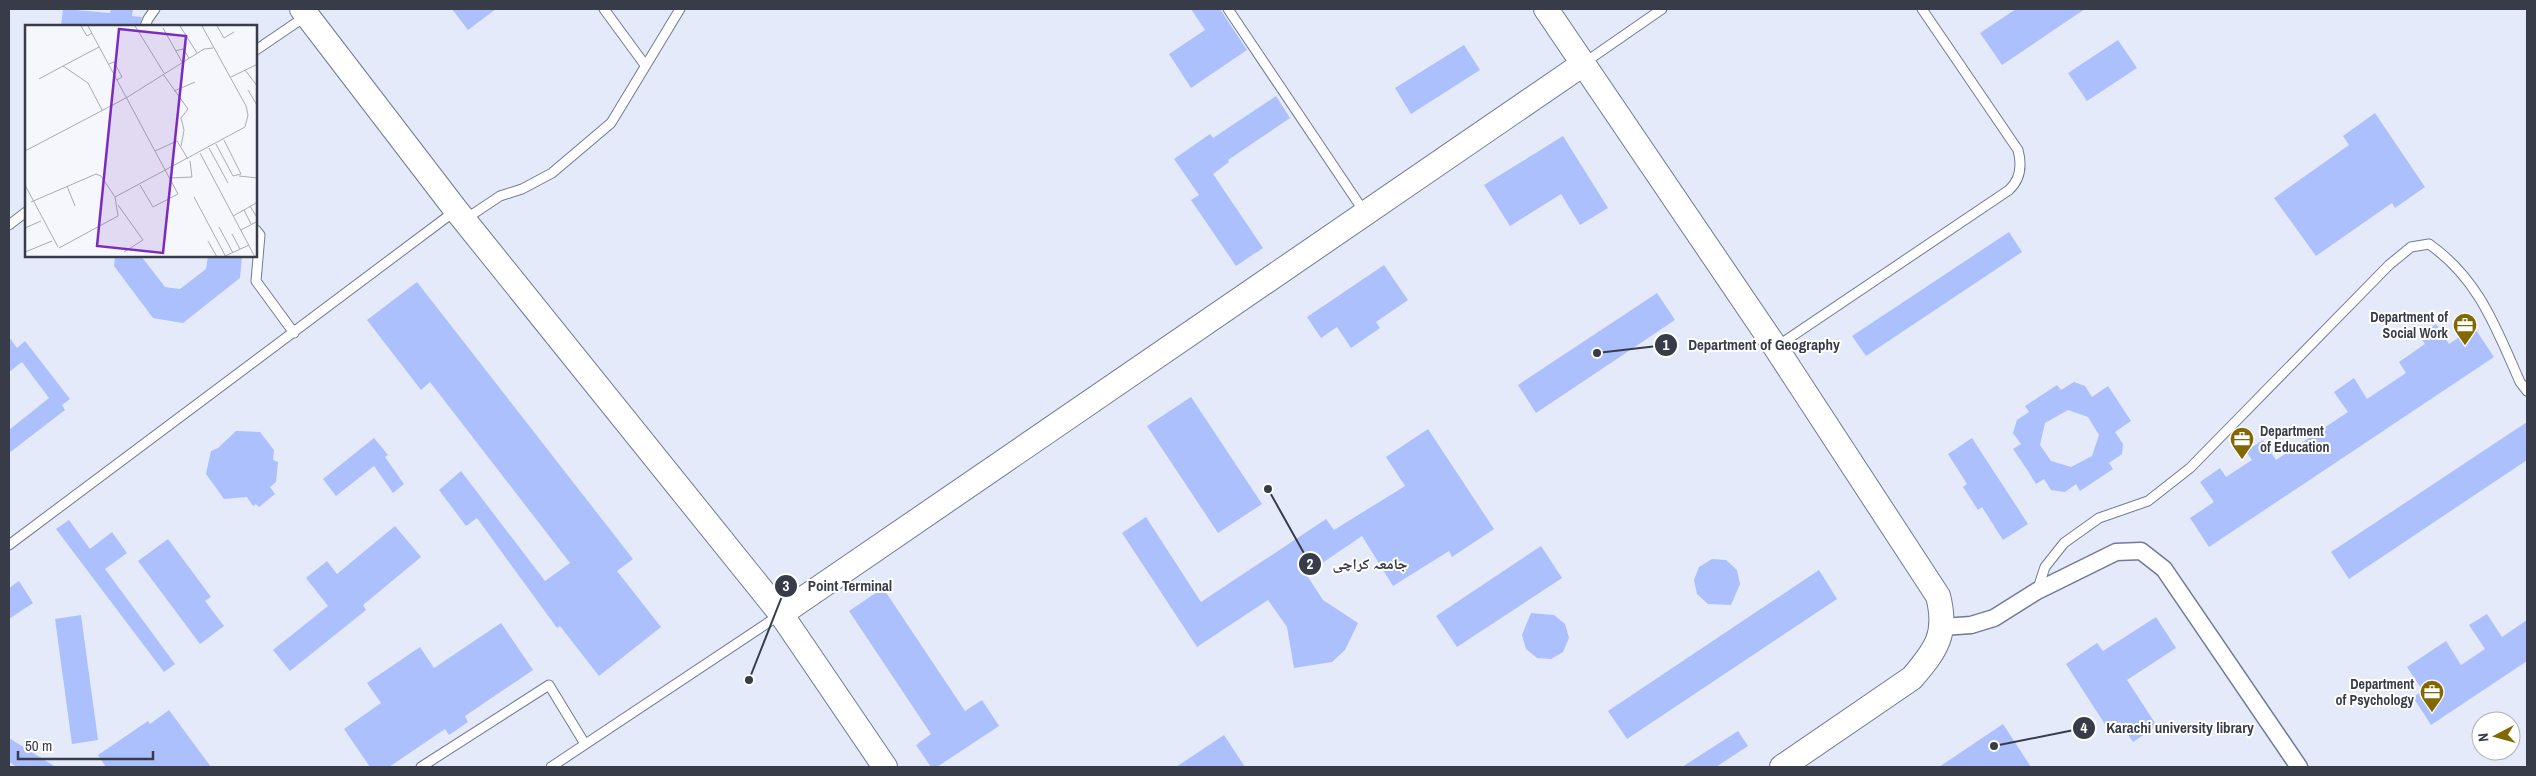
<svg xmlns="http://www.w3.org/2000/svg" width="2536" height="776" font-family="'Archivo Narrow','Noto Naskh Arabic',sans-serif">
<rect width="100%" height="100%" fill="#f5f7fd"/>
<path fill="#e5eafa" fill-rule="evenodd" d="M9,9H2527V767H9ZM26,26H256V256H26ZM2481,721H2511V751H2481Z"/>
<path fill="#acc0fd" fill-rule="evenodd" d="M63,9L110,13L111,9H133L132,16L142,17L139,26H61Z
M452,9H496L468,30Z
M1191,9H1220L1247,50L1191,88L1169,54L1205,30Z
M2016,9H2085L2002,65L1980,33Z
M2118,40L2137,68L2087,101L2068,73Z
M1464,45L1480,70L1411,114L1395,88Z
M1276,96L1290,118L1228,160L1229,162L1213,174L1263,248L1236,266L1191,200L1199,195L1174,159L1210,134L1213,138Z
M2375,113L2425,187L2395,208L2392,203L2316,256L2274,198L2349,145L2343,136Z
M1563,136L1608,208L1580,225L1561,194L1510,226L1484,185Z
M2009,232L2022,252L1866,356L1852,336Z
M115,256H141L165,287L180,289L206,269L208,256H242L240,278L183,323L153,318L114,266Z
M1384,265L1408,300L1376,322L1380,328L1351,348L1337,327L1321,338L1307,317Z
M417,282L633,559L617,571L661,627L599,676L560,626L557,628L477,518L466,526L439,490L461,471L545,581L570,563L430,382L421,390L367,320Z
M1657,293L1675,320L1536,413L1518,385Z
M2436,324L2449,344L2474,327L2494,357L2209,547L2190,518L2214,502L2200,482L2220,468L2226,477L2252,460L2246,451L2263,440L2276,460L2348,412L2334,392L2354,378L2367,399L2406,373L2399,362L2425,344L2419,335Z
M9,337L17,348L25,341L70,399L62,405L65,410L9,453V430L49,398L22,362L9,372Z
M2074,382L2085,386L2092,397L2108,386L2131,421L2115,432L2123,444L2122,454L2109,463L2113,469L2080,491L2076,484L2065,492L2051,490L2044,479L2036,484L2028,471L2013,449L2021,444L2013,433L2017,420L2029,412L2025,406L2057,385L2061,390ZM2068,410L2088,417L2099,435L2092,456L2071,467L2051,461L2040,445L2045,423Z
M1191,397L1262,504L1218,533L1147,426Z
M2527,422V460L2349,579L2331,552Z
M1428,429L1494,529L1452,557L1449,551L1393,586L1362,536L1306,574L1323,600L1358,623L1345,650L1332,662L1294,668L1287,627L1268,600L1197,647L1122,533L1146,517L1201,602L1326,519L1334,530L1405,486L1386,457Z
M236,431L260,432L274,450L273,460L278,462L276,482L270,487L275,494L259,507L256,504L253,506L247,497L224,499L206,474L211,451L218,448Z
M374,438L388,455L385,457L404,484L393,493L374,466L336,496L323,479Z
M1972,438L2028,524L2003,540L1982,507L1978,510L1963,487L1967,484L1948,454Z
M69,520L90,549L112,532L127,553L105,569L175,664L164,672L56,529Z
M395,526L421,557L363,605L366,610L290,671L273,650L328,606L306,578L327,561L337,574Z
M168,539L211,597L205,601L224,626L200,644L138,561Z
M1541,546L1562,578L1457,647L1436,616Z
M1712,559L1726,560L1737,570L1740,584L1731,605L1708,604L1697,594L1694,580L1699,567Z
M1819,570L1837,599L1627,739L1608,711Z
M19,581L33,603L9,619V588Z
M883,588L965,711L982,700L999,726L937,767H931L916,745L931,734L849,611Z
M1531,613L1554,615L1565,624L1569,638L1563,652L1551,659L1537,658L1526,649L1522,635Z
M2487,614L2502,637L2527,620V661L2431,725L2413,697L2423,691L2407,667L2446,641L2461,665L2485,649L2469,625Z
M81,615L98,740L72,744L55,619Z
M2156,617L2176,648L2127,680L2157,726L2133,742L2120,722L2108,729L2066,664L2097,643L2103,651Z
M501,623L533,670L465,716L468,722L449,735L445,729L389,767H370L344,729L381,703L367,683L420,647L434,668Z
M169,710L211,767H106L98,755L148,721L150,724Z
M2003,724L2031,767H1939Z
M1738,731L1748,746L1716,767H1682Z
M1224,735L1245,767H1176Z
M9,738L56,767H17L9,762Z"/>
<g fill="none" stroke-linecap="round" stroke-linejoin="round">
<defs>
<path id="lane" d="M604,9L645,65
M1228,9L1365,213
M145,26L148,19L155,9
M256,50L306,16
M1584,63L1662,9
M464,220L500,196L522,189L552,173L611,123L680,9
M9,225L26,212
M256,230L260,235L256,281L294,333
M1776,347L2009,190C2021,179 2022,165 2018,150L1922,9
M9,545L455,211
M2037,591L2045,567L2064,543L2099,518L2148,501L2190,468L2389,265L2411,247L2429,244C2479,279 2496,328 2520,382L2527,391
M421,767L549,685L585,744
M551,767L781,614"/>
<path id="street" d="M1942,627L1971,625L1994,618L2037,591L2116,552L2141,551L2164,569L2299,767"/>
<path id="secondary" d="M302,9L456,210L781,614L885,767
M1546,9L1776,348L1938,596C1948,634 1936,650 1912,678L1782,767
M781,614L1583,64"/>
</defs>
<use href="#lane" stroke="#717a96" stroke-width="11"/>
<use href="#street" stroke="#717a96" stroke-width="19"/>
<use href="#secondary" stroke="#717a96" stroke-width="26"/>
<use href="#lane" stroke="#fff" stroke-width="9"/>
<use href="#street" stroke="#fff" stroke-width="16"/>
<use href="#secondary" stroke="#fff" stroke-width="24"/>
</g>
<defs>
<symbol id="office-pin" viewBox="-11 -11 22 30"><path d="M0 17L-7.5 6A9.5 9.5 0 1 1 7.5 6Z" fill="#836700" stroke="#fff"/><path d="M-6-3h4V-5.5h4V-3h4V5H-6ZM-1-4.5V-3h2v-1.5ZM-6 0V1H6V0Z" fill="#fff"/></symbol>
</defs>
<g fill-rule="evenodd">
<use href="#office-pin" x="2451" y="311" width="28" height="38"/>
<use href="#office-pin" x="2228" y="425" width="28" height="38"/>
<use href="#office-pin" x="2418" y="678" width="28" height="38"/>
</g>
<g text-anchor="middle" stroke-width="4" stroke-linejoin="round" paint-order="stroke">
<g font-size="14" font-weight="bold" fill="#373c48" stroke="#fff" text-anchor="end">
<text x="2448" y="322">Department of<tspan x="2448" dy="16">Social Work</tspan></text>
<text x="2260" y="436" text-anchor="start">Department<tspan x="2260" dy="16">of Education</tspan></text>
<text x="2414" y="689">Department<tspan x="2414" dy="16">of Psychology</tspan></text>
</g>
</g>
<g transform="translate(25 25)">
<rect width="232" height="232" fill="#f5f7fd"/>
<path fill="none" stroke="#a9acb5" stroke-width="1" d="M56,1L62,11L67,8M63,1L153,169L128,182L115,160M110,1L139,48M155,1L172,28M192,1L199,13L209,7M138,3L157,37M74,22L38,41L63,58L77,85M150,26L158,24L164,33M84,39L89,37L97,52L92,55M220,45L233,62M138,49L163,84L156,93L159,105L156,121M206,52L233,39M14,54L38,41M223,65L233,82M149,66L170,57M191,119L208,151L216,149L199,115M184,123L203,158M0,126L101,73L179,24L188,23M130,126L152,116L163,134M175,128L230,232M214,151L233,153M145,153L167,152L165,136M0,160L33,222M42,161L50,181M90,172L220,102L223,90L221,81L177,1M169,172L201,232M6,177L71,149L76,151L90,172L93,191L34,223M93,180L118,215L99,227M225,181L233,194M219,185L226,199M208,191L233,177M194,202L208,228M0,203L16,196M216,205L233,196M207,209L215,224M183,216L192,232M0,227L27,216M198,232L224,220"/>
<path fill="#7b2cbf" fill-opacity="0.15" stroke="#7b2cbf" stroke-width="2.5" d="M94,4L161,11L138,228L72,221Z"/>
<rect width="232" height="232" fill="none" stroke="#373c48" stroke-width="2.5"/>
</g>
<path fill="none" stroke="#373c48" stroke-width="2" d="M1597 353L1666 345M1268 489L1310 564M749 680L786 586M1994 746L2084 728"/>
<g fill="#373c48" stroke="#fff" stroke-width="2">
<circle cx="1597" cy="353" r="5"/>
<circle cx="1268" cy="489" r="5"/>
<circle cx="749" cy="680" r="5"/>
<circle cx="1994" cy="746" r="5"/>
<circle cx="1666" cy="345" r="12"/>
<circle cx="1310" cy="564" r="12"/>
<circle cx="786" cy="586" r="12"/>
<circle cx="2084" cy="728" r="12"/>
</g>
<g font-size="15" text-anchor="middle" font-weight="bold" fill="#fff">
<text x="1666" y="350">1</text>
<text x="1310" y="569">2</text>
<text x="786" y="591">3</text>
<text x="2084" y="733">4</text>
</g>
<g font-size="15" text-anchor="middle" font-weight="bold" fill="#373c48" stroke="#fff" stroke-width="4" stroke-linejoin="round" paint-order="stroke">
<text x="1764" y="350">Department of Geography</text>
<text x="1370" y="569">جامعہ کراچی</text>
<text x="850" y="591">Point Terminal</text>
<text x="2180" y="733">Karachi university library</text>
</g>
<rect width="2536" height="776" fill="none" stroke="#373c48" stroke-width="20"/>
<g transform="translate(2496 736) rotate(264)"><circle r="24" fill="#ffffff" stroke="#afb1b6"/>
<path d="M0-4L9 19L0 12L-9 19Z" fill="#836700"/>
<text y="-8" font-size="14" font-weight="bold" text-anchor="middle" fill="#373c48">N</text>
</g>
<path d="M18 751v8h135v-8" fill="none" stroke="#373c48" stroke-width="2.5"/>
<text x="25" y="751" font-size="15" fill="#373c48" stroke="#ffffff" stroke-width="4" paint-order="stroke">50 m</text>
</svg>
